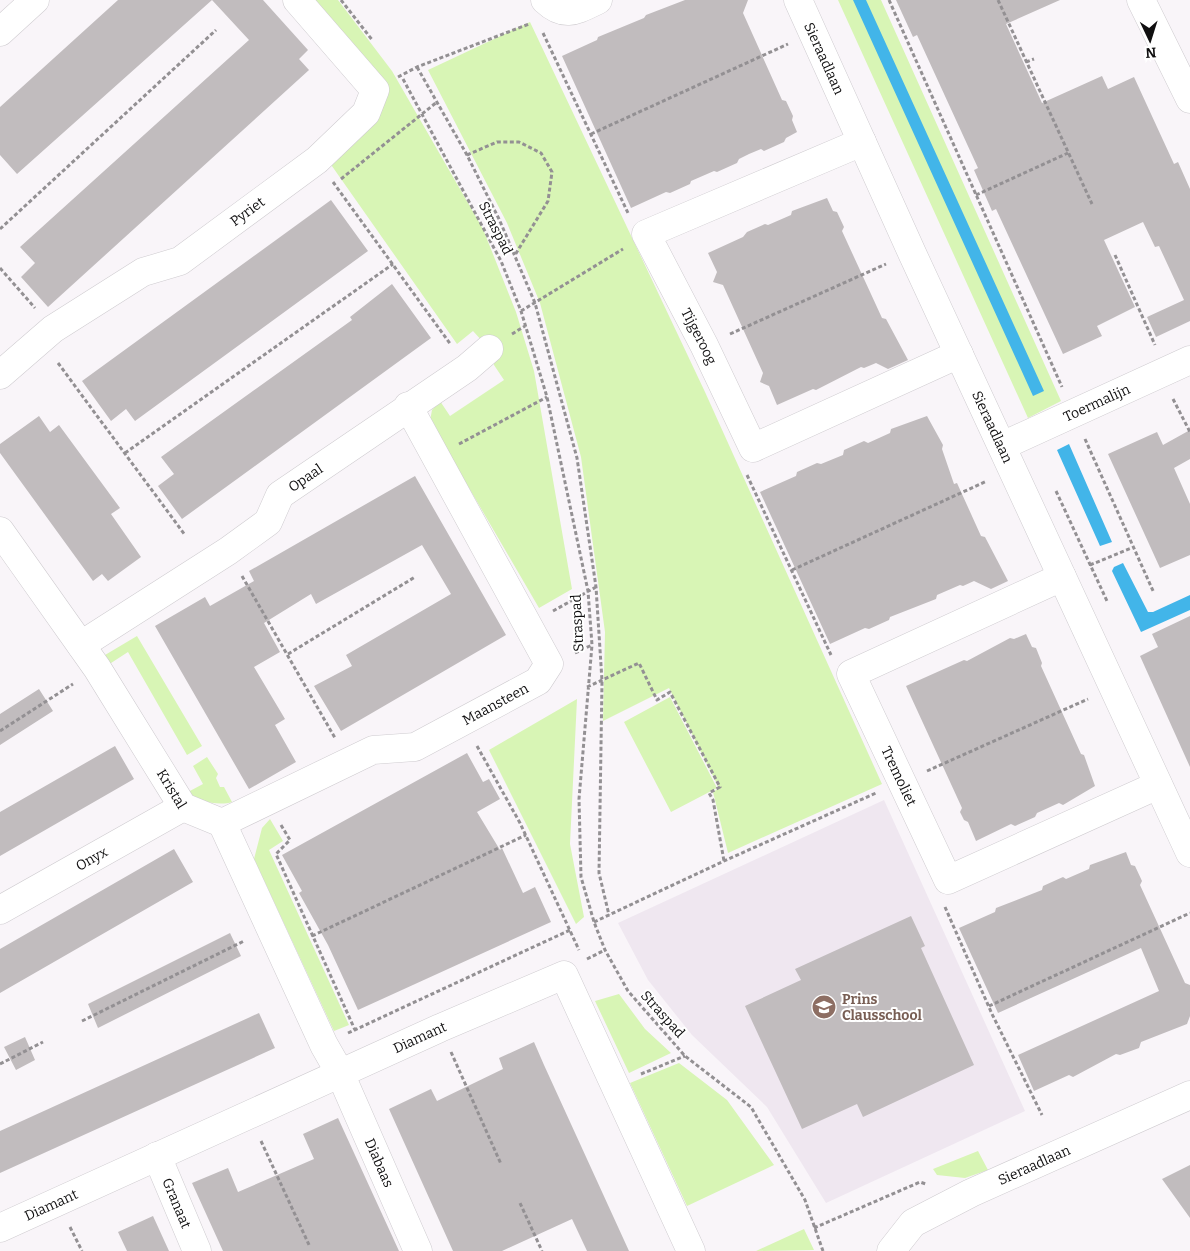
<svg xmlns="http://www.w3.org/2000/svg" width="1190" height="1251" font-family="Bitter,serif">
<rect width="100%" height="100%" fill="#f9f5f9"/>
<path fill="#efe7f0" d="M884,800L1025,1111L826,1203L767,1107L692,1035L648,980L618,923Z"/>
<path fill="#d8f5b5" d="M310,0H338L392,71L483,229L516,312L534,371L572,589L539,608L430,421L432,410L440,401L450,416L504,380L494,365L493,353L473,331L457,344L327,159L374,121Z
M838,0H881L1061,401L1028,418Z
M530,22L705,392L882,784L728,853L713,792L719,788L669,688L603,721L605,632L581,457L540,303L507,223L428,70Z
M137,636L202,746L187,755L128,652L108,665L105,655Z
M670,697L717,788L671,812L624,722Z
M577,699L570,844L584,917L576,924L489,750Z
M207,757L218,774L216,778L220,787H224L232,802C220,806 196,802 188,792L203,784L193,766Z
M270,819L283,841L269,850L349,1025L334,1031L254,859L262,828Z
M619,994L645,1029L671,1053L629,1073L595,1001Z
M679,1063L727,1100L774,1165L687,1206L630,1083Z
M978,1151L988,1170L965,1178L937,1175L933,1169Z
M804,1229L814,1250L756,1251Z"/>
<path fill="#42b5e9" d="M853,0H866L1044,391L1033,396Z
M1069,444L1112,542L1100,546L1057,450Z
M1123,563L1148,612H1153L1190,595V610L1141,632L1112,571L1114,567Z"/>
<path fill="#c1bcbe" d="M118,0H212L17,174L0,155V107Z
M212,0H263L308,50L299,59L309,70L48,307L21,277L35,263L20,247L249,40Z
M685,0H748L743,13L782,100L786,101L793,116L792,120L797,132L786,138L784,142L764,151L761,149L749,154L739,159L737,163L717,172L714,171L691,181L690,184L670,193L666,192L631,208L562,56L597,40L598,37L644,18L646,15Z
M896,0H1060L1006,24L1042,103L1102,76L1108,89L1134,77L1174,164L1178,162L1190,189V321L1156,337L1147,317L1184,300L1159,246L1155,247L1143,222L1104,240L1135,307L1097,326L1102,336L1063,354L996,209L992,211L974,170L978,168L917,35L913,37Z
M827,198L833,211L837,212L844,227L842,231L882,318L886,319L908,360L888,369L876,363L864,368L861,367L816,390L813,389L777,405L769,386L760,382L763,373L723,285L713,282L717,272L708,253L743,237L747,232L765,224L768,225L791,215L792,211Z
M331,200L368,251L135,421L126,409L111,421L82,381Z
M392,284L431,338L182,519L158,486L174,474L161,457L352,320L350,317Z
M39,416L50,432L59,425L120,508L111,514L141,557L108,581L102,574L93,581L0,453V444Z
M927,416L943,445L942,449L954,484L957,483L981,536L985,537L1008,581L991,589L974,581L963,586L960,585L937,595L936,599L890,617L889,620L869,629L865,628L830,644L760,492L796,476L797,472L817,463L821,464L843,455L844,450L864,441L868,443L890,433L891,429Z
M1190,430V459L1174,468L1190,504V555L1160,568L1108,454L1157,432L1163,445Z
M415,476L506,635L341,731L314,686L352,666L346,655L451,594L422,545L316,604L311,594L264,623L280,652L254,667L285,719L275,725L296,762L249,789L155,626L205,597L210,606L254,581L249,571Z
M1190,616V767L1140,656L1158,647L1152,634Z
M1026,634L1032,647L1036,648L1042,663L1041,666L1081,754L1084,755L1095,786L1063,805L1059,803L1037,813L1035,817L1015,826L1011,824L976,841L968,822L964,820L960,812L962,808L906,686L964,660L967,661L1010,638L1014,639Z
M39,689L53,711L0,745V714Z
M115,746L134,779L0,856V812Z
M467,753L483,782L489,779L500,799L477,812L500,850L502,848L523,893L535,887L551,922L358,1010L328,945L299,893L302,891L282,855Z
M174,849L193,882L0,993V949Z
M1126,852L1131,865L1135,866L1142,881L1140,885L1185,983L1190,985V1016L1187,1024L1141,1042L1139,1048L1120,1055L1116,1054L1073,1077L1069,1075L1034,1091L1018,1055L1159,991L1141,948L998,1013L959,928L995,912L996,908L1042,890L1043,886L1063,877L1066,879L1089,869L1090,865Z
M911,916L925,946L921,948L974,1065L863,1117L857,1104L802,1129L745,1006L801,980L795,969Z
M230,933L241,956L98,1028L88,1004Z
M259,1013L275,1048L0,1173V1131Z
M25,1037L35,1060L16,1070L4,1047Z
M534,1042L544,1065L629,1251H587L572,1219L502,1251H453L389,1109L431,1089L437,1101L503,1069L499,1058Z
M338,1118L399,1251H223L192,1183L228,1168L238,1192L314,1159L303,1134Z
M1190,1165V1218L1162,1179Z
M153,1216L169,1251H127L118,1232Z"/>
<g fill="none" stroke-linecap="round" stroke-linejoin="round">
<defs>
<g id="street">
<path d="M545,0C565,19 577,10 598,0"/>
<path d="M1141,0L1190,99"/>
<path d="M0,32L35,0"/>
<path id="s1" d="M862,142L646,234L704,345L753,448L959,354"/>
<path id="s2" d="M0,375L53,329L143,272L180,261L317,160L366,113L375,90L297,0"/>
<path id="s3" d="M1002,446L1190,360"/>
<path id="s4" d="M0,531L97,668L183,807L222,823L324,1045L340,1073L418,1251"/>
<path id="s5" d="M1062,577L851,674L948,880L1158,785"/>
<path id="s6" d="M81,645L228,551L268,522L280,495L467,368L489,349"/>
<path id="s7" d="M222,823L373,750L415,747L538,681L549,664L408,406"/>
<path id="s8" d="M0,910L183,807"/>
<path id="s9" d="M157,1156L197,1251"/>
<path id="s10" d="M0,1228L440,1028L564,975L691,1251"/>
</g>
<g id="secondary">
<path id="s11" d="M798,0L912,253L1190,853"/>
<path id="s12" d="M891,1251L913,1223L971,1193L1190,1095"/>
</g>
</defs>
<use href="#street" stroke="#cfccd0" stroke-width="29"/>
<use href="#secondary" stroke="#cfccd0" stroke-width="29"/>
<path stroke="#939093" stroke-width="3" stroke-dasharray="4 2.5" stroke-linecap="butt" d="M341,0L373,41
M889,0L1062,387
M998,0L1092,204
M543,33L628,213
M1026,62L1034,59
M417,67L467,155L499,219L535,303L577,458L596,587L602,681L599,873L609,915
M398,77L417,67L529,24
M403,79L501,261L521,311L547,397L588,591L592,645L579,799L581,877L594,922L605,950L628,991L685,1056L751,1107L805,1200L823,1251
M591,134L788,44
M467,155L497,142H519L541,153L552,172L548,201L515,255
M341,179L437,102
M333,182L451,345
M976,195L1068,153
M0,229L216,30
M1115,255L1155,345
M0,268L35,308
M521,311L623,249
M512,334L525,326
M730,334L886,264
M58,363L185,535
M1173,399L1190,432
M1085,439L1154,593
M459,444L547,397
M125,453L393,264
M747,475L831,655
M1056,491L1107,601
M1090,565L1134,547
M792,570L987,481
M242,576L335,738
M553,611L596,587
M575,653L592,645
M288,654L415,577
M587,687L639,663L657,700L670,692L720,787L709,793L713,800L724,861
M0,731L73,684
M477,746L520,823L579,950
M927,771L1088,699
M281,825L290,840L276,854L355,1030
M945,907L992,1014L1042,1115
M594,922L724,861L876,793
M312,936L526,835
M587,959L605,950
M989,1006L1190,913
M82,1021L244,941
M348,1033L570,930
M451,1052L501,1164
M0,1064L43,1042
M641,1074L685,1056
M261,1141L310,1247
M520,1203L542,1251
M70,1227L82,1251
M814,1228L920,1182L926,1184"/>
<use href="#street" stroke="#fff" stroke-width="28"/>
<use href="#secondary" stroke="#fff" stroke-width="28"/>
</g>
<defs>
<symbol id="school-disc" viewBox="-11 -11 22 22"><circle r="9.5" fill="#8d6e63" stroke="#fff"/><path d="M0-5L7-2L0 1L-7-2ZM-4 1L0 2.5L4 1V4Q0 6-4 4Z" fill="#fff"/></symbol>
</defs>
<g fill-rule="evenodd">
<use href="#school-disc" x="810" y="993" width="28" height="28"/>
</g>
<g text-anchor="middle" stroke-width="4" stroke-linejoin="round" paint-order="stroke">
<g font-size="14" fill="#100f10" stroke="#fff">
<text dy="5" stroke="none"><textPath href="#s11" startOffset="64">Sieraadlaan</textPath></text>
<text dy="5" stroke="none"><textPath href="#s2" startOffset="299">Pyriet</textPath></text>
<text transform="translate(496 228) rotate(63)" y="5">Straspad</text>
<text dy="5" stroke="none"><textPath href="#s1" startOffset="350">Tijgeroog</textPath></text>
<text dy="5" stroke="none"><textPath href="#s3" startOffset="104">Toermalijn</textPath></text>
<text dy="5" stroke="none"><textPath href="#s11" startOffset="469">Sieraadlaan</textPath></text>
<text dy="5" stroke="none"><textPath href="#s6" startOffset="284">Opaal</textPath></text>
<text transform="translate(577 623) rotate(-93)" y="5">Straspad</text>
<text dy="5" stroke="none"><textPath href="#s7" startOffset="301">Maansteen</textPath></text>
<text dy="5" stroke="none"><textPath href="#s5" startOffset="345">Tremoliet</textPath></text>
<text dy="5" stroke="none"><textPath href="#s4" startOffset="310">Kristal</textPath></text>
<text dy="5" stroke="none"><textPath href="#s8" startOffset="105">Onyx</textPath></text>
<text transform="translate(663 1014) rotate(48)" y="5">Straspad</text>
<text dy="5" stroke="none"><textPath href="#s10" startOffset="461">Diamant</textPath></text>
<text dy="5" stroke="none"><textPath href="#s4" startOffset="748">Diabaas</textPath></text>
<text dy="5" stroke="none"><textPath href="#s12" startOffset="170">Sieraadlaan</textPath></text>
<text dy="5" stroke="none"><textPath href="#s9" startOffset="51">Granaat</textPath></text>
<text dy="5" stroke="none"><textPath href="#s10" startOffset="56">Diamant</textPath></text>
</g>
<g font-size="14" font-weight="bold" fill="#785e54" stroke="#fff" text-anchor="start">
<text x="842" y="1004">Prins<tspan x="842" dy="16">Clausschool</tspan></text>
</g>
</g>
<g transform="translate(1150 40) rotate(176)" stroke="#ffffff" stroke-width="4" paint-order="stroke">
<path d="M0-4L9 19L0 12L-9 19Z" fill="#100f10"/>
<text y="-8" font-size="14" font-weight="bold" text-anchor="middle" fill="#100f10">N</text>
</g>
</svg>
